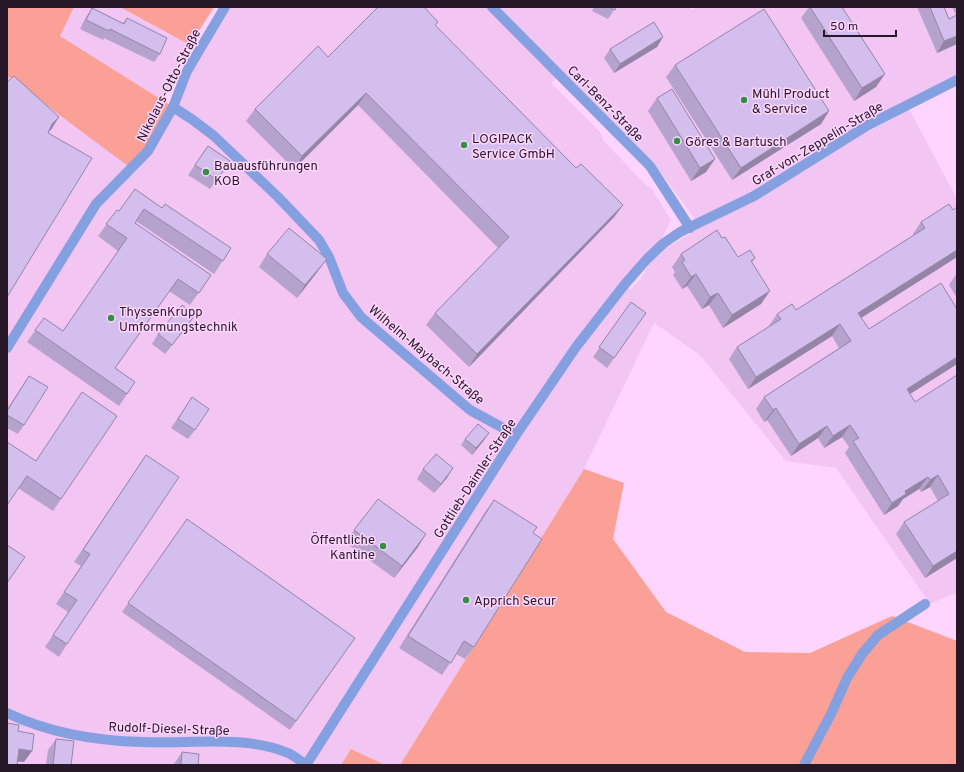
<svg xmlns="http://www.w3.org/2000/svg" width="964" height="772" font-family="Overpass,sans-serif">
<rect width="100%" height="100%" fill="#fed5fe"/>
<path fill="#f3c5f3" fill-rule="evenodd" d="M74,7H120L190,45L163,101L60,36Z
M225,7H690L692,10L697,7H957V80L907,105L957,199V596L953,594L930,604L836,468L786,461L700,355L654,323L584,469L400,765H385L351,749L341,765H7V76L132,169ZM563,72L653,162L701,227L667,248L650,263L640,280L630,290L625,284L655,252L671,220L652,189L645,184L603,140L600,132L551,83Z"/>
<path fill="#faa097" d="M7,7H74L60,36L173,107L132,169L7,76Z
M120,7H214L190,45Z
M584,469L624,483L613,539L666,612L745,652L810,653L892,616L957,641V765H400Z
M351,749L385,765H341Z"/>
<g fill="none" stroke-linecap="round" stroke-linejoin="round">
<path stroke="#84a0e0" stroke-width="10" d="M492,7L650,166L690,228
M173,107L193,120L214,136L278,197L319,240L329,257L343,293L361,317L470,410L516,435
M7,348L96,204L148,151L173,107L187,71L225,7
M7,713C49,733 97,741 143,742C189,744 246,735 288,753C295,756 300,761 306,765
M306,765L516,435L576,347L625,284L647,259L664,243L680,232L754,196L868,125L957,80
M804,765L831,714L847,678L862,654L878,635L925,604"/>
</g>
<path fill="#b6a3cd" d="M594,7H616L608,19L592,11Z
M809,7H842L876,87L854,101L801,18Z
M917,7H944L949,19L956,15L952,7H957V44L937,53Z
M92,8L123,23L127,18L160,54L154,62L104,38L103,40L80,29L86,17Z
M435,26L576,168L623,205L614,217L469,367L426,325L435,313L498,248L358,105L294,169L246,121L255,109L328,57Z
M663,37L657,47L614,73L604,58L610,49Z
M675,65L829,111L821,124L732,180L666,77Z
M657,98L706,172L691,181L648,111Z
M208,146L230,161L210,189L188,175Z
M162,208L231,248L214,274L136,221L135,223L211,275L190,305L169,291L115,368L135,382L119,406L27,342L44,318L63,331L118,251L98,236L117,210L119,211Z
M921,222L957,257L861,318L869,329L957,309V364L910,394L915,402L957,375V558L925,578L896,534L904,522L938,501L930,487L921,492L919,489L903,499L898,506L884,515L845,453L849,447L842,437L824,448L818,438L791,456L767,420L764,422L756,409L764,397L839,348L832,336L748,389L729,359L737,347L770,326H769L777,314L796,310L914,235L913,234Z
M722,238L738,257L755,258L752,263L761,304L723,328L709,305L702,309L687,286L682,289L673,275L675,272L672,267L681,254Z
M267,254L318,271L297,298L259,267Z
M957,273V298L949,285Z
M631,302L646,313L607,368L593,357Z
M195,315L165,354L152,344L158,334Z
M29,376L24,425L18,434L7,428V409Z
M82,392L61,499L53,511L18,488Z
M192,397L195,430L188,439L171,428Z
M465,439H485L472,455L461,445Z
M146,455L67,644L59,657L45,647L68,612L56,604L81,566L74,562Z
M423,469L447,478L434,493L417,479Z
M494,500L533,533L474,647L465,659L456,654L442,675L399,648L485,512Z
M187,519L355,638L290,730L122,612Z
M354,530L418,547L394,578L346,543Z
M56,739L71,765H46L48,750Z
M182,752L198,765H174V764Z"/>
<path fill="#9485a7" d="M957,36V44L937,53L944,41Z
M663,37L657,47L614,73L620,64Z
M885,74L876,87L854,101L862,88Z
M366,93L358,105L294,169L302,156Z
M829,111L821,124L732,180L741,168Z
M59,117L51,130L43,136L52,124Z
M715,159L706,172L691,181L700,168Z
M623,205L614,217L469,367L477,354Z
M957,250V257L850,325L858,313Z
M327,259L318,271L297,298L305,285Z
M696,274L687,286L682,289L691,277Z
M770,291L761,304L723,328L732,315Z
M718,293L709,305L702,309L710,297Z
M195,315L189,324L165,354L172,345Z
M840,324L832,336L748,389L756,377Z
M957,357V364L899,401L907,389Z
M776,408L767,420L764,422L773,410Z
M850,425L842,437L824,448L833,436Z
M827,426L818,438L791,456L799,444Z
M489,433L485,439L472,455L476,448Z
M453,468L447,478L434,493L441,484Z
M938,475L930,487L921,492L930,480Z
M928,477L919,489L903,499L898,506L884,515L892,503L905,491Z
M426,534L418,547L394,578L402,566Z
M957,551V558L925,578L933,566Z
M19,749L32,751L24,762L11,761Z"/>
<path fill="#d4beee" stroke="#9485a7" d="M378,7H424L438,22L435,25L576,168L581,164L623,205L477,354L435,313L509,237L366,93L302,156L255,109L318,46L328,57Z
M609,7H616L615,10Z
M810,7H842L885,74L862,88Z
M930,7H944L949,19L957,15V36L944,41Z
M92,8L124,24L127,18L167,38L160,54L110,29L109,31L86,20Z
M764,9L829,111L741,168L675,65Z
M654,22L663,37L620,64L610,49Z
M14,76L59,117L52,124L48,133L92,158L7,297V82Z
M672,89L715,159L700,168L657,98Z
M208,146L230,161L217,180L195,165Z
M135,189L162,208L165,204L231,248L223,261L144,209L135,223L211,275L199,293L178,279L115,368L135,382L127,394L35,330L44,318L63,331L127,238L106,224L117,210L119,211Z
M949,204L953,210L957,207V250L858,313L869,329L941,283L957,309V357L907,389L915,402L957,375V551L933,566L904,522L949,494L938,475L930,480L928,477L905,491L906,494L892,503L853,441L859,438L850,425L833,436L827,426L799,444L776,408L773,410L764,397L851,341L840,324L756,377L737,347L781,319L777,314L792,304L796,310L925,228L921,222Z
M289,228L327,259L305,285L267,254Z
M717,230L722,238L725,237L738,257L750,250L755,258L751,261L770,291L732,315L718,293L710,297L696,274L691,277L682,262L685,260L681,254Z
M631,302L646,313L614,358L599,347Z
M182,305L195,315L172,345L158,334Z
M29,376L48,387L24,425L7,415V411Z
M82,392L117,416L61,499L27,476L7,505V442L36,461Z
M192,397L209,409L195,430L178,419Z
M478,424L489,433L476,448L465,439Z
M436,454L453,468L441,484L423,469Z
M146,455L179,477L67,644L53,635L77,600L64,592L90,554L83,550Z
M378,499L426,534L402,566L354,530Z
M494,500L537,527L533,533L542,539L474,647L464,641L451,663L408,636Z
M187,519L355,638L296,721L128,603Z
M7,545L25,557L7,583Z
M7,723L19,725L18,731L34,734L32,751L19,749L17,765H7Z
M56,739L74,741L71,765H53Z
M182,752L199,754L198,765H181Z"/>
<g fill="#338f41" stroke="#fed5fe" stroke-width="1.5">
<circle cx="744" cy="100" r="4"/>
<circle cx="677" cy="141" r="4"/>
<circle cx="464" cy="145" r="4"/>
<circle cx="206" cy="172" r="4"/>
<circle cx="111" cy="318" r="4"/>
<circle cx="383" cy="546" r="4"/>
<circle cx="466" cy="600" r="4"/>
</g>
<g text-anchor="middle" stroke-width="3" stroke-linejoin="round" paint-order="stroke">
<g font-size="13" fill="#261826" stroke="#fed5fe">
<text transform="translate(168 85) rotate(-63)" y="5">Nikolaus-Otto-Straße</text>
<text transform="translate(606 103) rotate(45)" y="5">Carl-Benz-Straße</text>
<text transform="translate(817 143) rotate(-31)" y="5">Graf-von-Zeppelin-Straße</text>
<text transform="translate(427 354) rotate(40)" y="5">Wilhelm-Maybach-Straße</text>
<text transform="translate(474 478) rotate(-57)" y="5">Gottlieb-Daimler-Straße</text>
<text transform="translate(169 728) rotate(2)" y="5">Rudolf-Diesel-Straße</text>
</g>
<g font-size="13" fill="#261826" stroke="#fed5fe" text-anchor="start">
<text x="752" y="98">Mühl Product<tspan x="752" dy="15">&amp; Service</tspan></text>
<text x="472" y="143">LOGIPACK<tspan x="472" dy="15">Service GmbH</tspan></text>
<text x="685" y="146">Göres &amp; Bartusch</text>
<text x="214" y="170">Bauausführungen<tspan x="214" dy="15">KOB</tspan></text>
<text x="119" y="316">ThyssenKrupp<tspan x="119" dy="15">Umformungstechnik</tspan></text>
<text x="375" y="544" text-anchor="end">Öffentliche<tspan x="375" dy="15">Kantine</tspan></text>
<text x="474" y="605">Apprich Secur</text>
</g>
</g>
<rect width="964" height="772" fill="none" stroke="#261826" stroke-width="16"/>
<path d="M824 30v6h72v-6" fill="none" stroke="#261826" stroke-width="2"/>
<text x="830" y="30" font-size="12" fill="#261826" stroke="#fed5fe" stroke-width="3" paint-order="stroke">50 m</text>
</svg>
